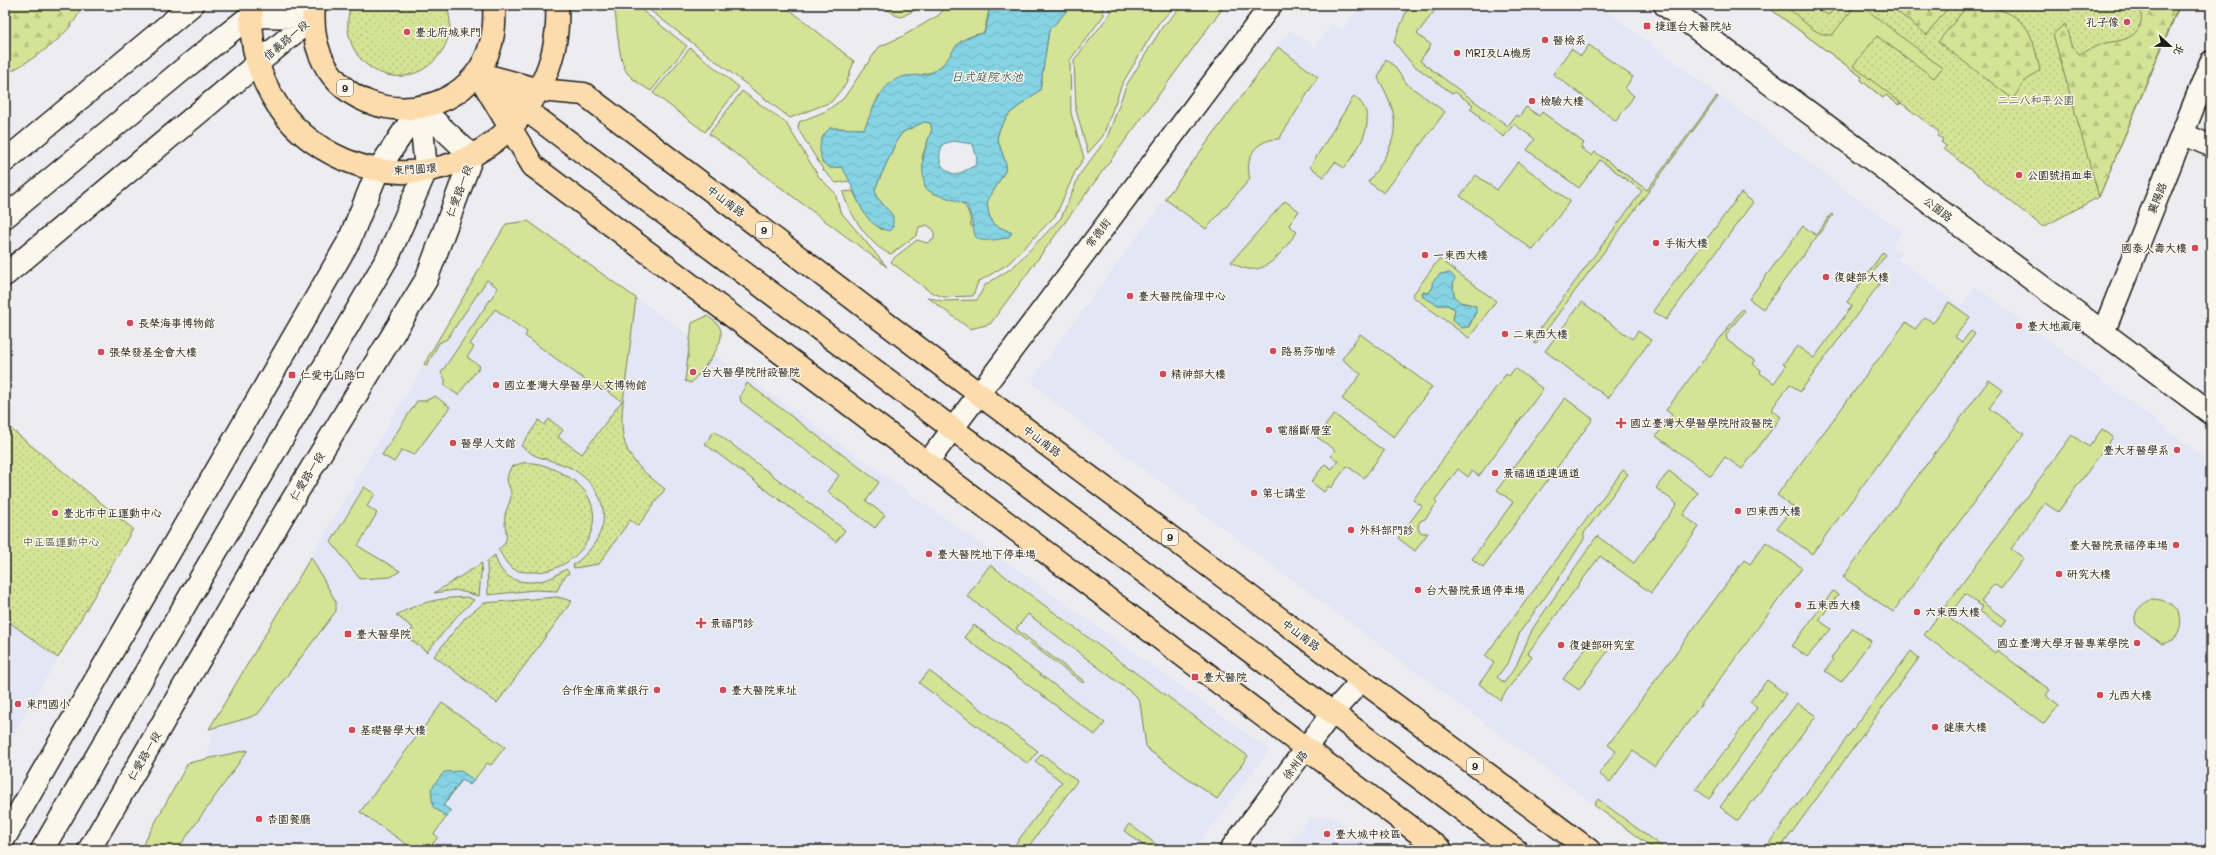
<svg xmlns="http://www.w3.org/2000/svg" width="2216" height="855" font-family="Mali,'LXGW WenKai TC',sans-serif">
<defs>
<pattern id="grass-dots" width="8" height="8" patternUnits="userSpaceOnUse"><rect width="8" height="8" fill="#d5e396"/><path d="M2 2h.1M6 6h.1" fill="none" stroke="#b6c281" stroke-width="1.8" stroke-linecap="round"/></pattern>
<pattern id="forest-firs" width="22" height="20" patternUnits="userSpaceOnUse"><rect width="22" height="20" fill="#d5e396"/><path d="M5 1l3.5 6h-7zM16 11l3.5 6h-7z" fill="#b6c281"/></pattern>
<pattern id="water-waves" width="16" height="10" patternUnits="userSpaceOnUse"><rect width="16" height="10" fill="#85d3e3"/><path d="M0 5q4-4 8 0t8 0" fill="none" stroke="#72b5c2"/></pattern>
</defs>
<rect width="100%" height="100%" fill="#ededf1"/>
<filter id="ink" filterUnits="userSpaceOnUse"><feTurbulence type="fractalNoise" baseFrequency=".025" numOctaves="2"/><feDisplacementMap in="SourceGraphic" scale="8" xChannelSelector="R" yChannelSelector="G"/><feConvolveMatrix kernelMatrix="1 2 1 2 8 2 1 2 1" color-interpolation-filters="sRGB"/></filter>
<g filter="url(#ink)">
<path fill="#e3e6f5" d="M1361,5H1598L1902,232L1892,246L1902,254L1898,259L1961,306L1975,286L2211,462V850H1655L1056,404L1033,384L1034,376L1290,30L1314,47L1332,24L1342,30Z
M528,221L1270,750L1194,850H155L206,761L214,721L506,224Z
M5,619L58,658L5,749Z
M1332,816L1379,850H1285L1308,819Z"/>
<path fill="url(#grass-dots)" stroke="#788059" d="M351,5H447C448,11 450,17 450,23C451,53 422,80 392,76C358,71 340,36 351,5Z
M1765,5H2180L2099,197L2043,227L1944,149L1946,146L1941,142L1943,139L1937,136L1939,132L1901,103L1899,105L1886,95L1883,98L1861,80L1862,77Z
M621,402H623C618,449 630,462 665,489L638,526L630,520L599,564L574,568L573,565C610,538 616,499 576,471C564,463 549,461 536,456C531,454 526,449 521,446L539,420L544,425L549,419L563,430L558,437L582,454Z
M5,424L133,529L58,658L5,619Z
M522,463C539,461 552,468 567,476C619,506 587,570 536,572C527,572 520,573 512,568C506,564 502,555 498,549C513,541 503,529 505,515C506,509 510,503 511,497C512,484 502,485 511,467Z
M495,555C500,579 521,586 544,580C551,579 559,573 566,569L569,573L562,580L557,591L534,590L488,595L487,561Z
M482,563L479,596L455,590L434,593Z
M467,597L474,600L457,616L427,652L407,637L413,628L396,615C421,602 439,598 467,597Z
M557,597L572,601L497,703L434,656L464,619L484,603Z"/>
<path fill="url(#forest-firs)" stroke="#788059" d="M5,5H83C69,39 35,57 5,75Z
M1889,5H1950L1927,35Z
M1968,5C1990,5 2019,11 2030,34C2035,45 2037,59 2040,70L2024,82L2013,99L1938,42Z
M2139,5H2179L2099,197L2053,34L2065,24L2071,45L2079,54C2088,51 2101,43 2111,42C2133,40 2147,29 2139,5Z"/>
<path fill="#d5e396" stroke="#788059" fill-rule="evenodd" d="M614,5H635L687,46L651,91C643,86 634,81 628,74C618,63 617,21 614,5Z
M643,5H784L854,61L846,84L831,102L790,118Z
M882,5H925L901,17L895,15Z
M947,5H990L984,33C947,39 959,55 935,71C931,73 925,73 921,75C907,82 893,89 879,95L864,129L830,128V168L841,167L847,174L850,181L836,183L824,171L798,129L799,122L826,111L843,99L879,47L903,36L939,15Z
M1070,5H1102L1104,15L1070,60L1071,113L1084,158L1075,172L1056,215L1008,264L978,282L973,296L943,297L929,291L891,262L895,257L917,240L927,243L934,239V230L927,225L919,227L917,235L891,254C872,249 847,211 843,192L853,191C861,208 867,219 882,230L893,216L876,196L875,189L897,140L903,132L924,122L930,123L932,129L922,157L932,193C955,200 969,198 971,226L1012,233L993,224L989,215L987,202L1005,171L1006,164L997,138L1000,128L1009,114L1040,90L1049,30L1065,13Z
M1108,5H1176L1158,24L1122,84L1103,136L1088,153L1076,110L1074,60L1107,18L1110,12Z
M1183,5H1225L990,324L970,329L927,297L942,301L977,300L985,285L1012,268L1061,218L1080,174L1107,138L1126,86L1163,26Z
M1409,5L1438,6L1417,34L1431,45L1420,61L1508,126L1516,115L1519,117L1526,107L1539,116L1542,112L1584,143L1581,148L1592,156L1595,152L1647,190L1717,96L1718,97L1536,344L1534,343L1542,331L1540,329L1642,191L1600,160L1579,188L1527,150L1535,139L1514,124L1504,137L1479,118L1480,116L1470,109L1473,105L1455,92L1453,94L1412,64L1394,42Z
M1765,5C1770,5 1777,4 1781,5C1799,12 1810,36 1832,35L1855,6H1862L1942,68L1934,78L1877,36L1853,66L1900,102L1899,105L1886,95L1883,98L1861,80L1862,77Z
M1810,5H1839L1828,15Z
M1589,45L1633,77L1625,88L1634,96L1616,121L1553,74L1571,49L1581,56Z
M1278,47L1318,77L1279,139C1256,139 1244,157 1250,179L1206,229L1165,199Z
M690,48L739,87L705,132L653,93Z
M1386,59L1394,66L1407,84L1445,112L1384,193L1368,182C1398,142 1404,122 1378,78Z
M742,91L786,123L819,177L835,193L840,211L887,267L709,134Z
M1354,96C1382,117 1359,148 1344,168L1335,162L1324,177L1310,167Z
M1518,162L1570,201L1533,250L1460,196L1476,175L1497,190Z
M1741,193L1753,202L1666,320L1653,311Z
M1285,201L1299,211L1289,225L1297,232C1280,254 1263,283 1231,262Z
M1831,214L1833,215L1763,309L1749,299L1803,226L1816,235Z
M528,221L636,298L623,402L598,385L596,388L525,336L527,332L495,309L470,344L474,347L467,357L480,366L458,395L445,386V379L441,373L498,288L487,280L447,339L439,343L427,365L424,364L506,224Z
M1883,252L1886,255L1870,276L1880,283L1800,392L1790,384L1771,410L1781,417L1742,469L1725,457L1711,476L1656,436L1672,415L1666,410L1742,309L1744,311L1726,335L1727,340L1755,361L1753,364L1761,370L1760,373L1774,383L1786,366L1783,364L1797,346L1814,358L1852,306L1847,302Z
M1439,259L1496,301L1469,338L1412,296ZM1453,283L1454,296L1460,302L1470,304L1476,312L1469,327L1453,320L1455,309L1447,305H1438L1423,292L1429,293L1433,287Z
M1582,302L1632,339L1638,331L1651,340L1608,398L1545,351Z
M1949,302L1970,317L1955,337L1962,342L1971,331L1975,334L1812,554L1777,528L1793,507L1777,495L1906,322L1915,329L1925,317L1933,323Z
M707,316C711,319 717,322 719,326C729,342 701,371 691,383L685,381L692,323Z
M1360,334L1432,387L1394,437L1342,399L1361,374L1342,359Z
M1515,368L1543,389L1479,476L1472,471L1468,477L1458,469L1435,500L1437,503L1425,519L1420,521L1418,526L1419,531L1423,533H1428L1415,551L1398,538L1422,506L1413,500L1506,374L1509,376Z
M1989,380L2003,390L1989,408L2024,434L1893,612L1843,577Z
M747,383L879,482L866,501L885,515L875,528L828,492L839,475L741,402L740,396Z
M435,396L450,407L414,455L402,450L394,462L382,455L417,401H425Z
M1565,398L1593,419L1483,567L1472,559L1513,502L1497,490Z
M1334,414L1384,451L1364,478L1347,466L1331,488L1328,486L1324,492L1311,482L1325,464L1332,469L1338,461L1331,456L1335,450L1317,437Z
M2102,429L2113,437L2058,512L2045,503L2011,549L2024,558L2001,589L1994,584L1981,601L2006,620L2001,627L1980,611L1983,607L1965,594L1948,617L1995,653L1997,650L2050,690L2046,695L2059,705L2044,724L1924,635L2072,435L2089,447Z
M714,431L845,530L836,542L705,444Z
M1623,470L1628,474L1584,533V539L1559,578L1520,632L1509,661L1497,677L1504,683L1516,666L1533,628L1597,536L1634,563L1677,504L1656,488L1669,471L1698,493L1683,515L1699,527L1651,593L1600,556L1528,653L1532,656L1500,700L1479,684L1494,663L1485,656Z
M364,487L375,494L367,506L377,513L358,546L400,571L391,577L360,579L331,542Z
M1766,542L1802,568L1655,767L1633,751L1610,782L1599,774L1616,751L1608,745L1744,560L1750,564Z
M311,557L336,602V611L258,714L248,718L209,729Z
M990,565L1248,756L1217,799L1150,751L1146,746L1140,703L1136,696L1028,614L1016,629L1084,681L1083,683L967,596Z
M1833,591L1838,595L1819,620L1831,629L1807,657L1792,646Z
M2152,599C2179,600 2189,620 2173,641L2162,644L2136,624C2132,611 2141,605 2152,599Z
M974,625L1105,723L1095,735L964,637Z
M1853,628L1871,641L1841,682L1825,671L1833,660L1831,658Z
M1592,639L1608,651L1579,690L1563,679Z
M1911,651L1919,658L1779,850H1764Z
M929,671L1038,751L1028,764L919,683Z
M1767,680L1786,694L1709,799L1696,789L1757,708L1750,702Z
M442,703L505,747L491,765L487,763L470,785L462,780L443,806L451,811L434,834L438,837L428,850H415L360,812Z
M1797,703L1816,716L1738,821L1720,807Z
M248,750L177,850H140L188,763Z
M1042,754L1077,781L1026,850H1011L1062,782L1035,761Z
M1598,799L1666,850H1655L1594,805Z
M1129,824L1164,850H1150L1124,831Z"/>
<path fill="url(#water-waves)" stroke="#5b8a93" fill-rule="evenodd" d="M990,5H1070L1065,13L1049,30L1040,90L1009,114L1000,128L997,138L1006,164L1005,171L987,202L989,215L993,224L1012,233L1008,238C962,245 981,237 967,206C954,197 937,198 925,188C920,161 923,155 932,129L930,123L924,122L903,132L897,140L875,189L876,196L893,216V227L889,231C857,224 858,187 841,167L830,168L822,162C819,147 818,139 830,128L864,129C873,110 881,80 906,76C915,75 928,76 936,70C959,53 948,40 984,33L987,24ZM953,141L973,144L977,159L976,165L956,175C940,169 936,160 943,144Z
M1450,273L1455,278L1453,283L1454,296L1460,302L1476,306V312L1468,327L1461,328L1453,320L1455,309L1447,305H1438L1423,297L1422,292L1429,293L1433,287L1432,282L1440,274Z
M461,771L474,780L470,785L462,779L443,805L451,811L447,817L433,807L431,789L444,772Z"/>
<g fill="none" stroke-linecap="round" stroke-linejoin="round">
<defs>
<path id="street" d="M2183,134L2211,146
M927,463L1271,5
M1230,850L1332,713L1361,681"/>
<path id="secondary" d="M1665,5L2211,413
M5,161L192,5
M5,217L186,67L250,16L313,17
M5,275L313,17
M2103,333L2211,62
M5,837L349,241L378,170L420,107
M42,850L388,257L426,170L420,107
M89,850L285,512L426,280L472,156L420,107"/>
<path id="primary" d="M252,5C249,38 256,69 273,98C289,126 315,147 345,160C452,205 564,118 557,5
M314,5C302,143 504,143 494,5
M477,73L540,90L584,94L979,394L1589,850
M486,80L1516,850
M483,82L533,166L1441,850"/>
</defs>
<use href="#street" stroke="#1c1c1c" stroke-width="24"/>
<use href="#secondary" stroke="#1c1c1c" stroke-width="25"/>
<use href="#primary" stroke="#1c1c1c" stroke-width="25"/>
<use href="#street" stroke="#fbf7ec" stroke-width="21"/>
<use href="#secondary" stroke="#fbf7ec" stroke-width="22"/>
<use href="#primary" stroke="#fcdcac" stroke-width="22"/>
</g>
</g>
<g fill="#d1495b" stroke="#fbf7ec" stroke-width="1.5">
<circle cx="2127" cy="22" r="4"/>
<rect x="1643" y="22" width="8" height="8" rx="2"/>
<circle cx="407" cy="32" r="4"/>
<circle cx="1545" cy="40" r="4"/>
<circle cx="1457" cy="53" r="4"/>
<circle cx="1532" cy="101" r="4"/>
<circle cx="2019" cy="175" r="4"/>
<circle cx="1656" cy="243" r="4"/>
<circle cx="2195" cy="248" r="4"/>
<circle cx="1425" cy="255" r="4"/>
<circle cx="1826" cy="277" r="4"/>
<circle cx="1130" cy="296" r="4"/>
<circle cx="130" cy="323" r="4"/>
<circle cx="2019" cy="326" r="4"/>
<circle cx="1505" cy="334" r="4"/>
<circle cx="1273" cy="351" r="4"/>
<circle cx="101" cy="352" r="4"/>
<circle cx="693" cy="372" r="4"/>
<circle cx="1163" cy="374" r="4"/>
<rect x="288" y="371" width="8" height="8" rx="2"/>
<circle cx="496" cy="385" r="4"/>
<path d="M1619 417h4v4h4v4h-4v4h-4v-4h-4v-4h4z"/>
<circle cx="1269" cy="430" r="4"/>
<circle cx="453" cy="443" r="4"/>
<circle cx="2177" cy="450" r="4"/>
<circle cx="1495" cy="473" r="4"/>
<circle cx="1254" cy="493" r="4"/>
<circle cx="1738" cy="511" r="4"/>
<circle cx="55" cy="513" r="4"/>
<circle cx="1351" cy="530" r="4"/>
<circle cx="2176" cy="545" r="4"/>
<circle cx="929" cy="554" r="4"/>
<circle cx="2059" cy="574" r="4"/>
<circle cx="1418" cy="590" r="4"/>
<circle cx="1798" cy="605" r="4"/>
<circle cx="1917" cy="612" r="4"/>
<path d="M699 617h4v4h4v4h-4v4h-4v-4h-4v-4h4z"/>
<rect x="344" y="630" width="8" height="8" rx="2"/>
<circle cx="2137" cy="643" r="4"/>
<circle cx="1561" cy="645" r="4"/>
<rect x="1191" y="673" width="8" height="8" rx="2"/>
<circle cx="657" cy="690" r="4"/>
<circle cx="723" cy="690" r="4"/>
<circle cx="2100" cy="695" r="4"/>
<circle cx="18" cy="704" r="4"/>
<circle cx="1935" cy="727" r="4"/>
<circle cx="352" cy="730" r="4"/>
<circle cx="259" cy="819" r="4"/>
<circle cx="1327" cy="834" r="4"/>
</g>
<g text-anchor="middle" stroke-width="3" stroke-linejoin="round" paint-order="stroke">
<g fill="#fbf7ec" stroke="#5f5e5a" stroke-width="1">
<rect x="337" y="80" width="16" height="16" rx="3"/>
<rect x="756" y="222" width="16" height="16" rx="3"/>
<rect x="1162" y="529" width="16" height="16" rx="3"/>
<rect x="1467" y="758" width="16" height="16" rx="3"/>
</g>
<g font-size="10" font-weight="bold" fill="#1c1c1c">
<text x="345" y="92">9</text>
<text x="764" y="234">9</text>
<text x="1170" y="541">9</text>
<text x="1475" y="770">9</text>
</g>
<g font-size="11" fill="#1c1c1c" stroke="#fbf7ec" text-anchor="start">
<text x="2119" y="26" text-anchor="end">孔子像</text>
<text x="1655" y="30">捷運台大醫院站</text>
<text x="415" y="36">臺北府城東門</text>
<text x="1553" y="44">醫檢系</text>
<text x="1465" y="57">MRI及LA機房</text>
<text x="1540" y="105">檢驗大樓</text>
<text x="2027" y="179">公園號捐血車</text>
<text x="1664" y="247">手術大樓</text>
<text x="2187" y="252" text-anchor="end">國泰人壽大樓</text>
<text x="1433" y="259">一東西大樓</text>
<text x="1834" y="281">復健部大樓</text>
<text x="1138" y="300">臺大醫院倫理中心</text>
<text x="138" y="327">長榮海事博物館</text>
<text x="2027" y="330">臺大地藏庵</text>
<text x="1513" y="338">二東西大樓</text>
<text x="1281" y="355">路易莎咖啡</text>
<text x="109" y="356">張榮發基金會大樓</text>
<text x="701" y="376">台大醫學院附設醫院</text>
<text x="1171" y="378">精神部大樓</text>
<text x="300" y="379">仁愛中山路口</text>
<text x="504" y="389">國立臺灣大學醫學人文博物館</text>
<text x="1630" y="427">國立臺灣大學醫學院附設醫院</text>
<text x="1277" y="434">電腦斷層室</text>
<text x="461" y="447">醫學人文館</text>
<text x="2169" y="454" text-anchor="end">臺大牙醫學系</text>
<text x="1503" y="477">景福通道連通道</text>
<text x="1262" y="497">第七講堂</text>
<text x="1746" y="515">四東西大樓</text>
<text x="63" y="517">臺北市中正運動中心</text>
<text x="1359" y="534">外科部門診</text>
<text x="2168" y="549" text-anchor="end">臺大醫院景福停車場</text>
<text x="937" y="558">臺大醫院地下停車場</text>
<text x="2067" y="578">研究大樓</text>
<text x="1426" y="594">台大醫院景通停車場</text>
<text x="1806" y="609">五東西大樓</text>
<text x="1925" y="616">六東西大樓</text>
<text x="710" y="627">景福門診</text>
<text x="356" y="638">臺大醫學院</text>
<text x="2129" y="647" text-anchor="end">國立臺灣大學牙醫專業學院</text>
<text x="1569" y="649">復健部研究室</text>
<text x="1203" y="681">臺大醫院</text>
<text x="649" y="694" text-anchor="end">合作金庫商業銀行</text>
<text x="731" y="694">臺大醫院東址</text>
<text x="2108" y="699">九西大樓</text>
<text x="26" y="708">東門國小</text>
<text x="1943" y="731">健康大樓</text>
<text x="360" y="734">基礎醫學大樓</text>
<text x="267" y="823">杏園餐廳</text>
<text x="1335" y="838">臺大城中校區</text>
</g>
<g font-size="11" fill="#1c1c1c" stroke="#fbf7ec">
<text transform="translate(286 40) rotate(-40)" y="4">信義路一段</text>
<text transform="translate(415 169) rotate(-4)" y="4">東門圓環</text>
<text transform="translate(459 191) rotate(-70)" y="4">仁愛路一段</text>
<text transform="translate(2157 198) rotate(-68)" y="4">襄陽路</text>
<text transform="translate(726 201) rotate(37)" y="4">中山南路</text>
<text transform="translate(1938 209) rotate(37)" y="4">公園路</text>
<text transform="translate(1098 233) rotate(-53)" y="4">常德街</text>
<text transform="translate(1042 441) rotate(37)" y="4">中山南路</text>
<text transform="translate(307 476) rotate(-58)" y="4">仁愛路一段</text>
<text transform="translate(1301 635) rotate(37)" y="4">中山南路</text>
<text transform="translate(144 756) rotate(-60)" y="4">仁愛路一段</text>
<text transform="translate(1295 765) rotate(-53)" y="4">徐州路</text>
</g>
<g font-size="11" fill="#545841" stroke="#fbf7ec">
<text x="2036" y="104">二二八和平公園</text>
<text x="61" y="546">中正區運動中心</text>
</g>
<g font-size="12" font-style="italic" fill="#415c62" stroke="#fbf7ec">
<text x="987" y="81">日式庭院水池</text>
</g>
</g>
<rect width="2216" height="855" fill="none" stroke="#fbf7ec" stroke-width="20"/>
<rect x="10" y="10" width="2196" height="835" fill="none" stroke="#1c1c1c" stroke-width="1.5" filter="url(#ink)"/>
<g transform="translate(2170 46) rotate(112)" stroke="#fbf7ec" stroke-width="3" paint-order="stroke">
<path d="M0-3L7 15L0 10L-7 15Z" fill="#1c1c1c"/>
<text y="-6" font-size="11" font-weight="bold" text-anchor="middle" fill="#1c1c1c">北</text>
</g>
</svg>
